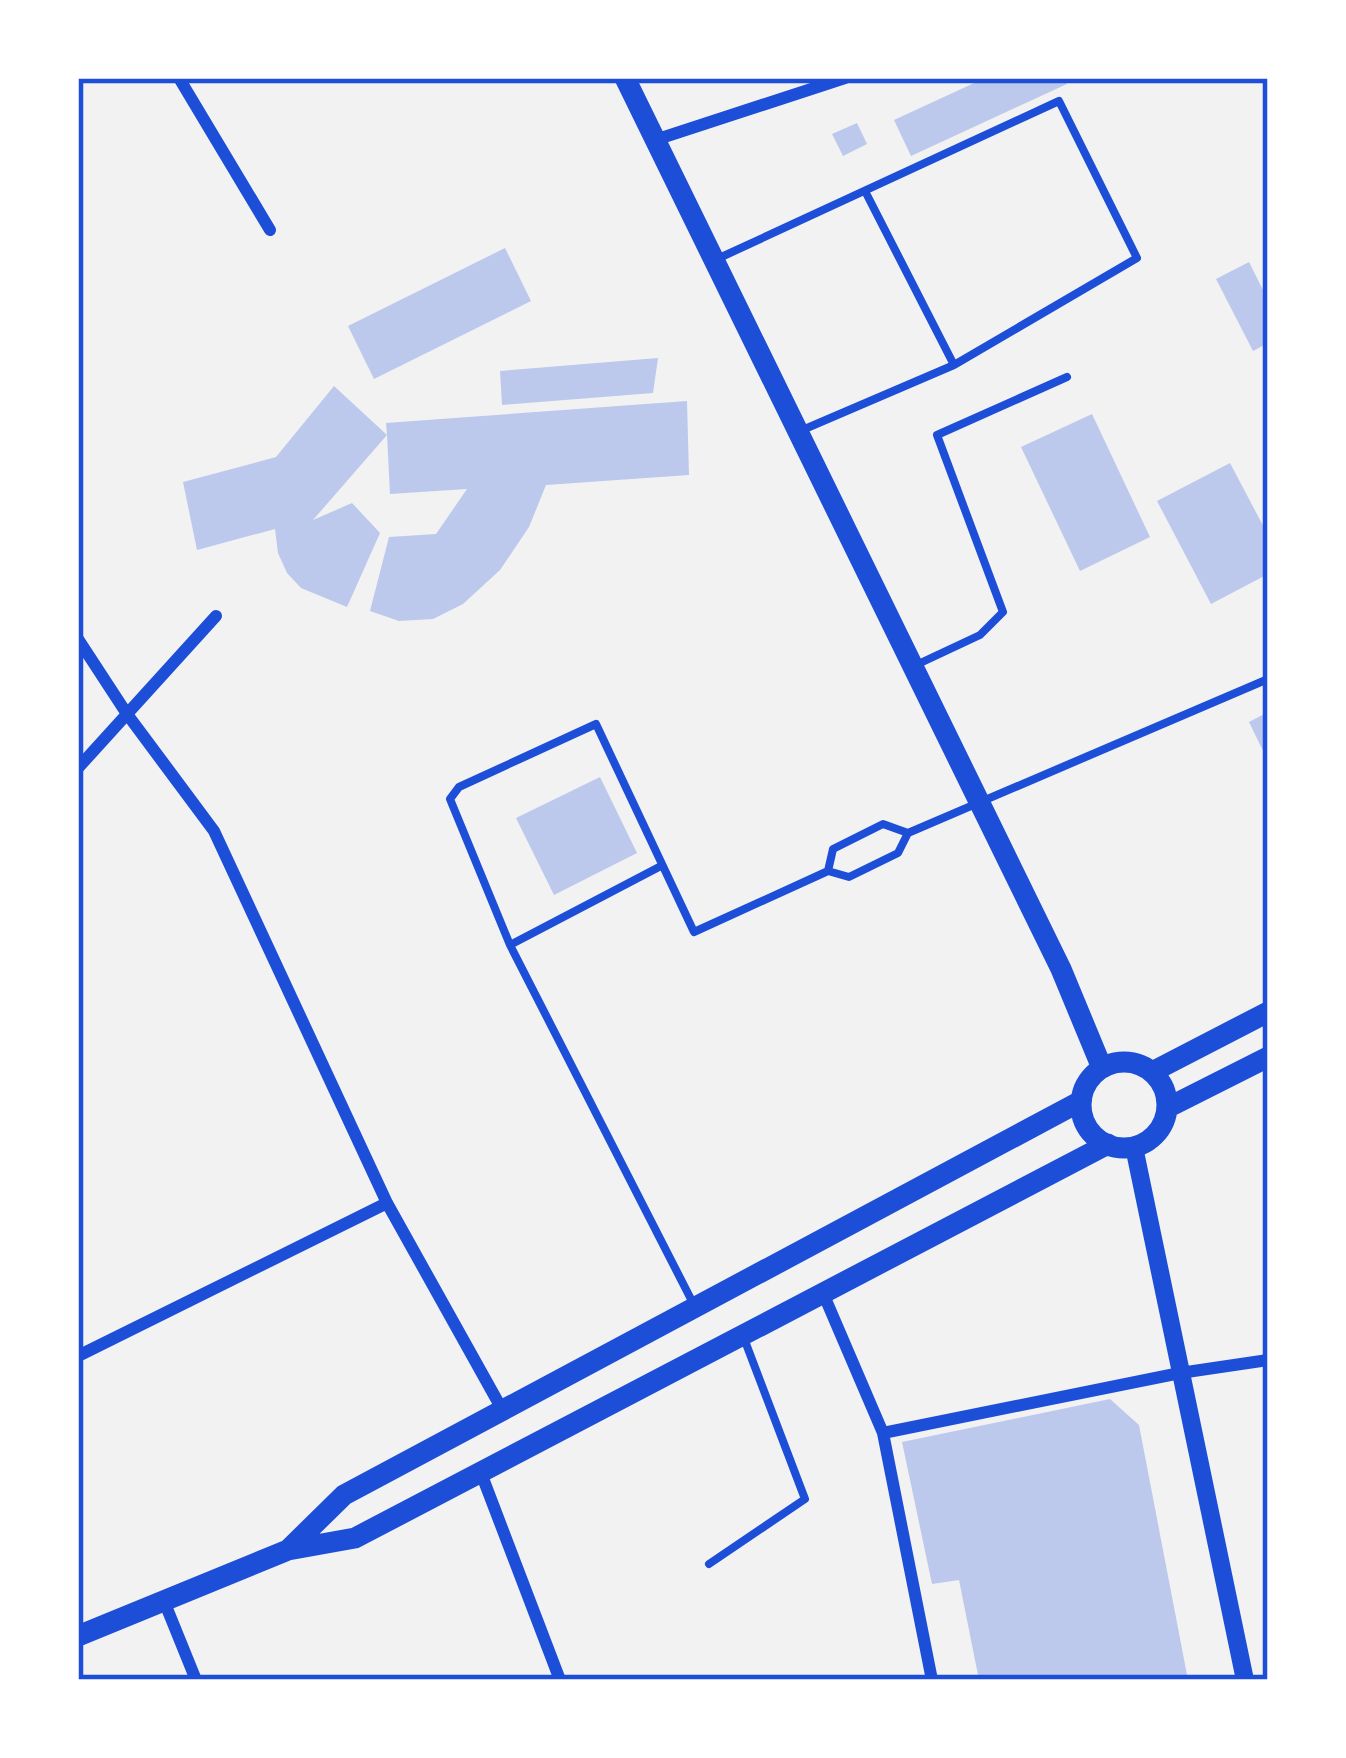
<svg xmlns="http://www.w3.org/2000/svg" width="1346" height="1758" font-family="Merriweather,serif">
<rect width="100%" height="100%" fill="#f2f2f2"/>
<path fill="#bdc9ec" d="M985,78H1064L1067,84L911,156L894,120Z
M857,123L867,144L843,156L832,134Z
M505,248L531,301L374,379L348,326Z
M1249,262L1268,300V343L1253,351L1216,279Z
M658,358L653,393L502,405L500,371Z
M334,386L387,435L386,423L687,401L689,475L546,485L529,527L500,570L463,604L433,619L399,621L370,611L389,537L436,534L467,489L390,494L387,435L313,520L352,503L380,533L347,607L301,588L287,573L278,553L275,529L197,550L183,482L276,457Z
M1092,414L1150,537L1080,571L1021,447Z
M1230,463L1268,535V574L1211,604L1157,501Z
M1268,712V761L1249,722Z
M600,777L637,853L554,895L516,818Z
M1110,1399L1139,1425L1188,1680H979L959,1580L932,1584L902,1442Z"/>
<g fill="none" stroke-linecap="round" stroke-linejoin="round">
<path stroke="#1d4ed8" stroke-width="8" d="M865,191L954,365
M717,259L1059,101L1137,258L954,365L800,431
M916,665L980,635L1003,612L937,435L1067,377
M828,871L833,849L883,824L908,833
M510,945L661,866
M695,1307L510,945L450,799L459,787L596,724L694,932L828,871L849,877L898,853L908,833L1268,679
M709,1564L805,1499L745,1341"/>
<path stroke="#1d4ed8" stroke-width="12" d="M179,78L270,230
M655,140L845,78
M78,639L127,714L214,831L387,1203L503,1411
M78,768L216,616
M823,1293L883,1433L1180,1373L1268,1360
M78,1356L387,1203
M883,1433L932,1680
M481,1473L560,1680
M164,1601L196,1680"/>
<path stroke="#1d4ed8" stroke-width="18" d="M1134,1147L1245,1680"/>
<path stroke="#1d4ed8" stroke-width="21" d="M625,78L1061,969L1102,1068
M1081 1105a43 43 0 1 1 86 0a43 43 0 1 1-86 0Z
M1152,1072L1268,1012
M1167,1108L1268,1057
M288,1550L344,1495L1081,1101
M78,1636L288,1550L355,1538L1108,1144"/>
</g>
<rect width="1346" height="1758" fill="none" stroke="#ffffff" stroke-width="162"/>
<rect x="81" y="81" width="1184" height="1596" fill="none" stroke="#1d4ed8" stroke-width="4.5"/>
</svg>
